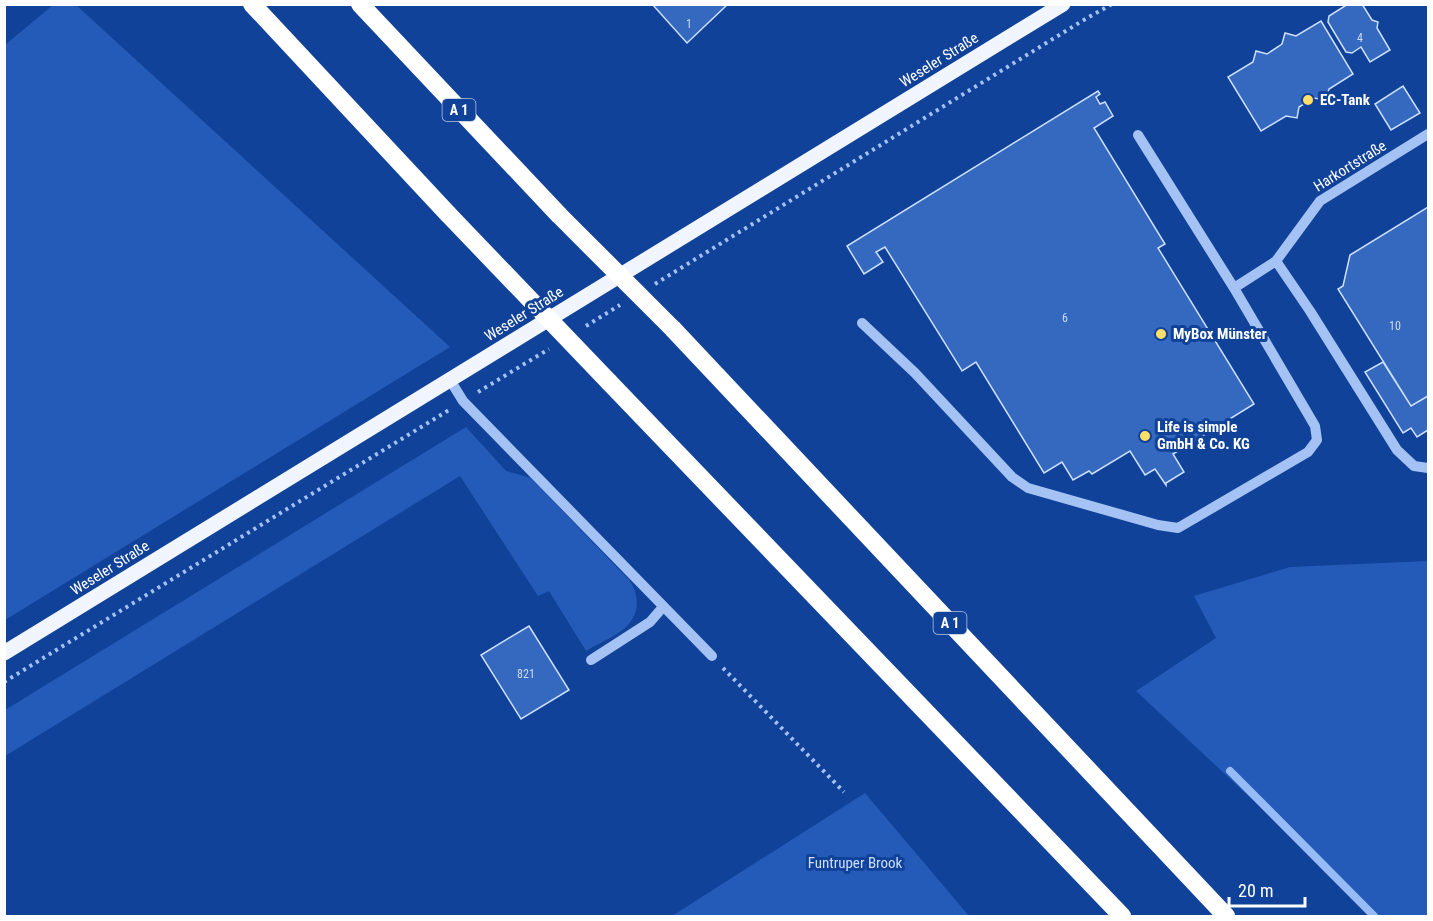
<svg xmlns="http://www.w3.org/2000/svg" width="1433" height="921" font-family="'Roboto Condensed',sans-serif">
<rect width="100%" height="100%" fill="#114299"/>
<path fill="#245bb8" d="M53,5H76L450,347L5,620V45Z
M466,427L506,471L531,478L630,581C639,595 640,613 627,626C619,635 597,644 586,651L549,591L538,596L460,476L5,756V710Z
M1428,561V916H1377L1136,691L1216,638L1194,596L1290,567Z
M865,793L969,916H672Z"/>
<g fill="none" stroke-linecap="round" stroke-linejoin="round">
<path stroke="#96bbf7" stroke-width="8" d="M1230,771L1374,916"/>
</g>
<path fill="#3569c0" stroke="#ccdffe" stroke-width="1.5" d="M652,4H728L687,43Z
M1348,4H1362L1372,20L1378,22L1377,28L1390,50L1370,62L1361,47L1352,53L1346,52L1328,22L1329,16Z
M1321,21L1353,74L1329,89L1325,100L1314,98L1299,107L1297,118L1286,116L1261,131L1228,77L1253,62L1256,51L1267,54L1282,44L1285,33L1296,36Z
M1403,86L1420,113L1391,130L1375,104Z
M1098,91L1100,94L1096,97L1100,104L1105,102L1113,116L1094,128L1165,244L1158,248L1254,404L1173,454L1184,472L1166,483V485L1155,469L1145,475L1130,451L1092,474L1089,471L1073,480L1062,462L1044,473L976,362L962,371L961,369L885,247L876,252L883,262L864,274L847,246Z
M1428,207V396L1411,406L1338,289L1343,286L1350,255Z
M1383,362L1411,406L1428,396V430L1417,437L1411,428L1403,433L1365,372Z
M529,626L569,690L521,719L481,655Z"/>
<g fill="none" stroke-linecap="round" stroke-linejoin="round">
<path stroke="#a4c2f4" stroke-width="4" stroke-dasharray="3 4.5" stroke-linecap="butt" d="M655,284L1082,21L1112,4
M586,326L620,305
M478,392L549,349
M723,668L844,792
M4,682L449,410"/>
<path stroke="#a4c2f4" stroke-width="10" d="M1138,135L1234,288
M1276,261L1310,311L1397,450L1414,466L1428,468
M862,323L915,373L1012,477L1028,488L1158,525L1178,528L1308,452L1317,440L1315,426L1234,288L1276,261L1320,201L1428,134
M450,380L463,401L712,656
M591,660L650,622L663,607"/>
<path stroke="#f1f5ff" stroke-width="15" d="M4,653L1063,4"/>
<path stroke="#fff" stroke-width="18" d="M252,4L448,214
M360,4L559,215
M673,329L1226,916
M609,382L1122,916"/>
<path stroke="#fff" stroke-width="18" d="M448,214L609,382
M559,215L673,329"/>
</g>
<g fill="#ffdf67" stroke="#114299" stroke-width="2">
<circle cx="1308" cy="100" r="6"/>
<circle cx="1161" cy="334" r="6"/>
<circle cx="1145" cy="436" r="6"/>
</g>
<g text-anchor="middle" stroke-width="6" stroke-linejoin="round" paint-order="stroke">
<g font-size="12" fill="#ccdaef">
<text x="689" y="28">1</text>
<text x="1360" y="42">4</text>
<text x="1065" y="322">6</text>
<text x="1395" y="330">10</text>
<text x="526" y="678">821</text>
</g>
<g fill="#114299" stroke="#b8c6e0" stroke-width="1.5">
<rect x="442.5" y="99" width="33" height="22" rx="4.5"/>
<rect x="933.5" y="612" width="33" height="22" rx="4.5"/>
</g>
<g font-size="14" font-weight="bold" fill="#fff">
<text x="459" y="115">A 1</text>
<text x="950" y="628">A 1</text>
</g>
<g font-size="15" fill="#fff" stroke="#114299">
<text transform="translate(939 60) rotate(-32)" y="5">Weseler Straße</text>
<text transform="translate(1350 166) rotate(-32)" y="5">Harkortstraße</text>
<text transform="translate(524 314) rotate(-32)" y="5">Weseler Straße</text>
<text transform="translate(110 568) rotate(-32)" y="5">Weseler Straße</text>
</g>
<g font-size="15" font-weight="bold" fill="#fff" stroke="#114299" text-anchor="start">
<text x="1320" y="105">EC-Tank</text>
<text x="1173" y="339">MyBox Münster</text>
<text x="1157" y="432">Life is simple<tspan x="1157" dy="17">GmbH &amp; Co. KG</tspan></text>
</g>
<g font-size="15" fill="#ccdffe" stroke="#114299">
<text x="855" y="868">Funtruper Brook</text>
</g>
</g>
<rect width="1433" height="921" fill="none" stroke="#ffffff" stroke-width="12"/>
<path d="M1229 897v9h76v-9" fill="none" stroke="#ffffff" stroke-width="3"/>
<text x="1238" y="897" font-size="18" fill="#ffffff" stroke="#114299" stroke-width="4.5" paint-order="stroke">20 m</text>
</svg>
